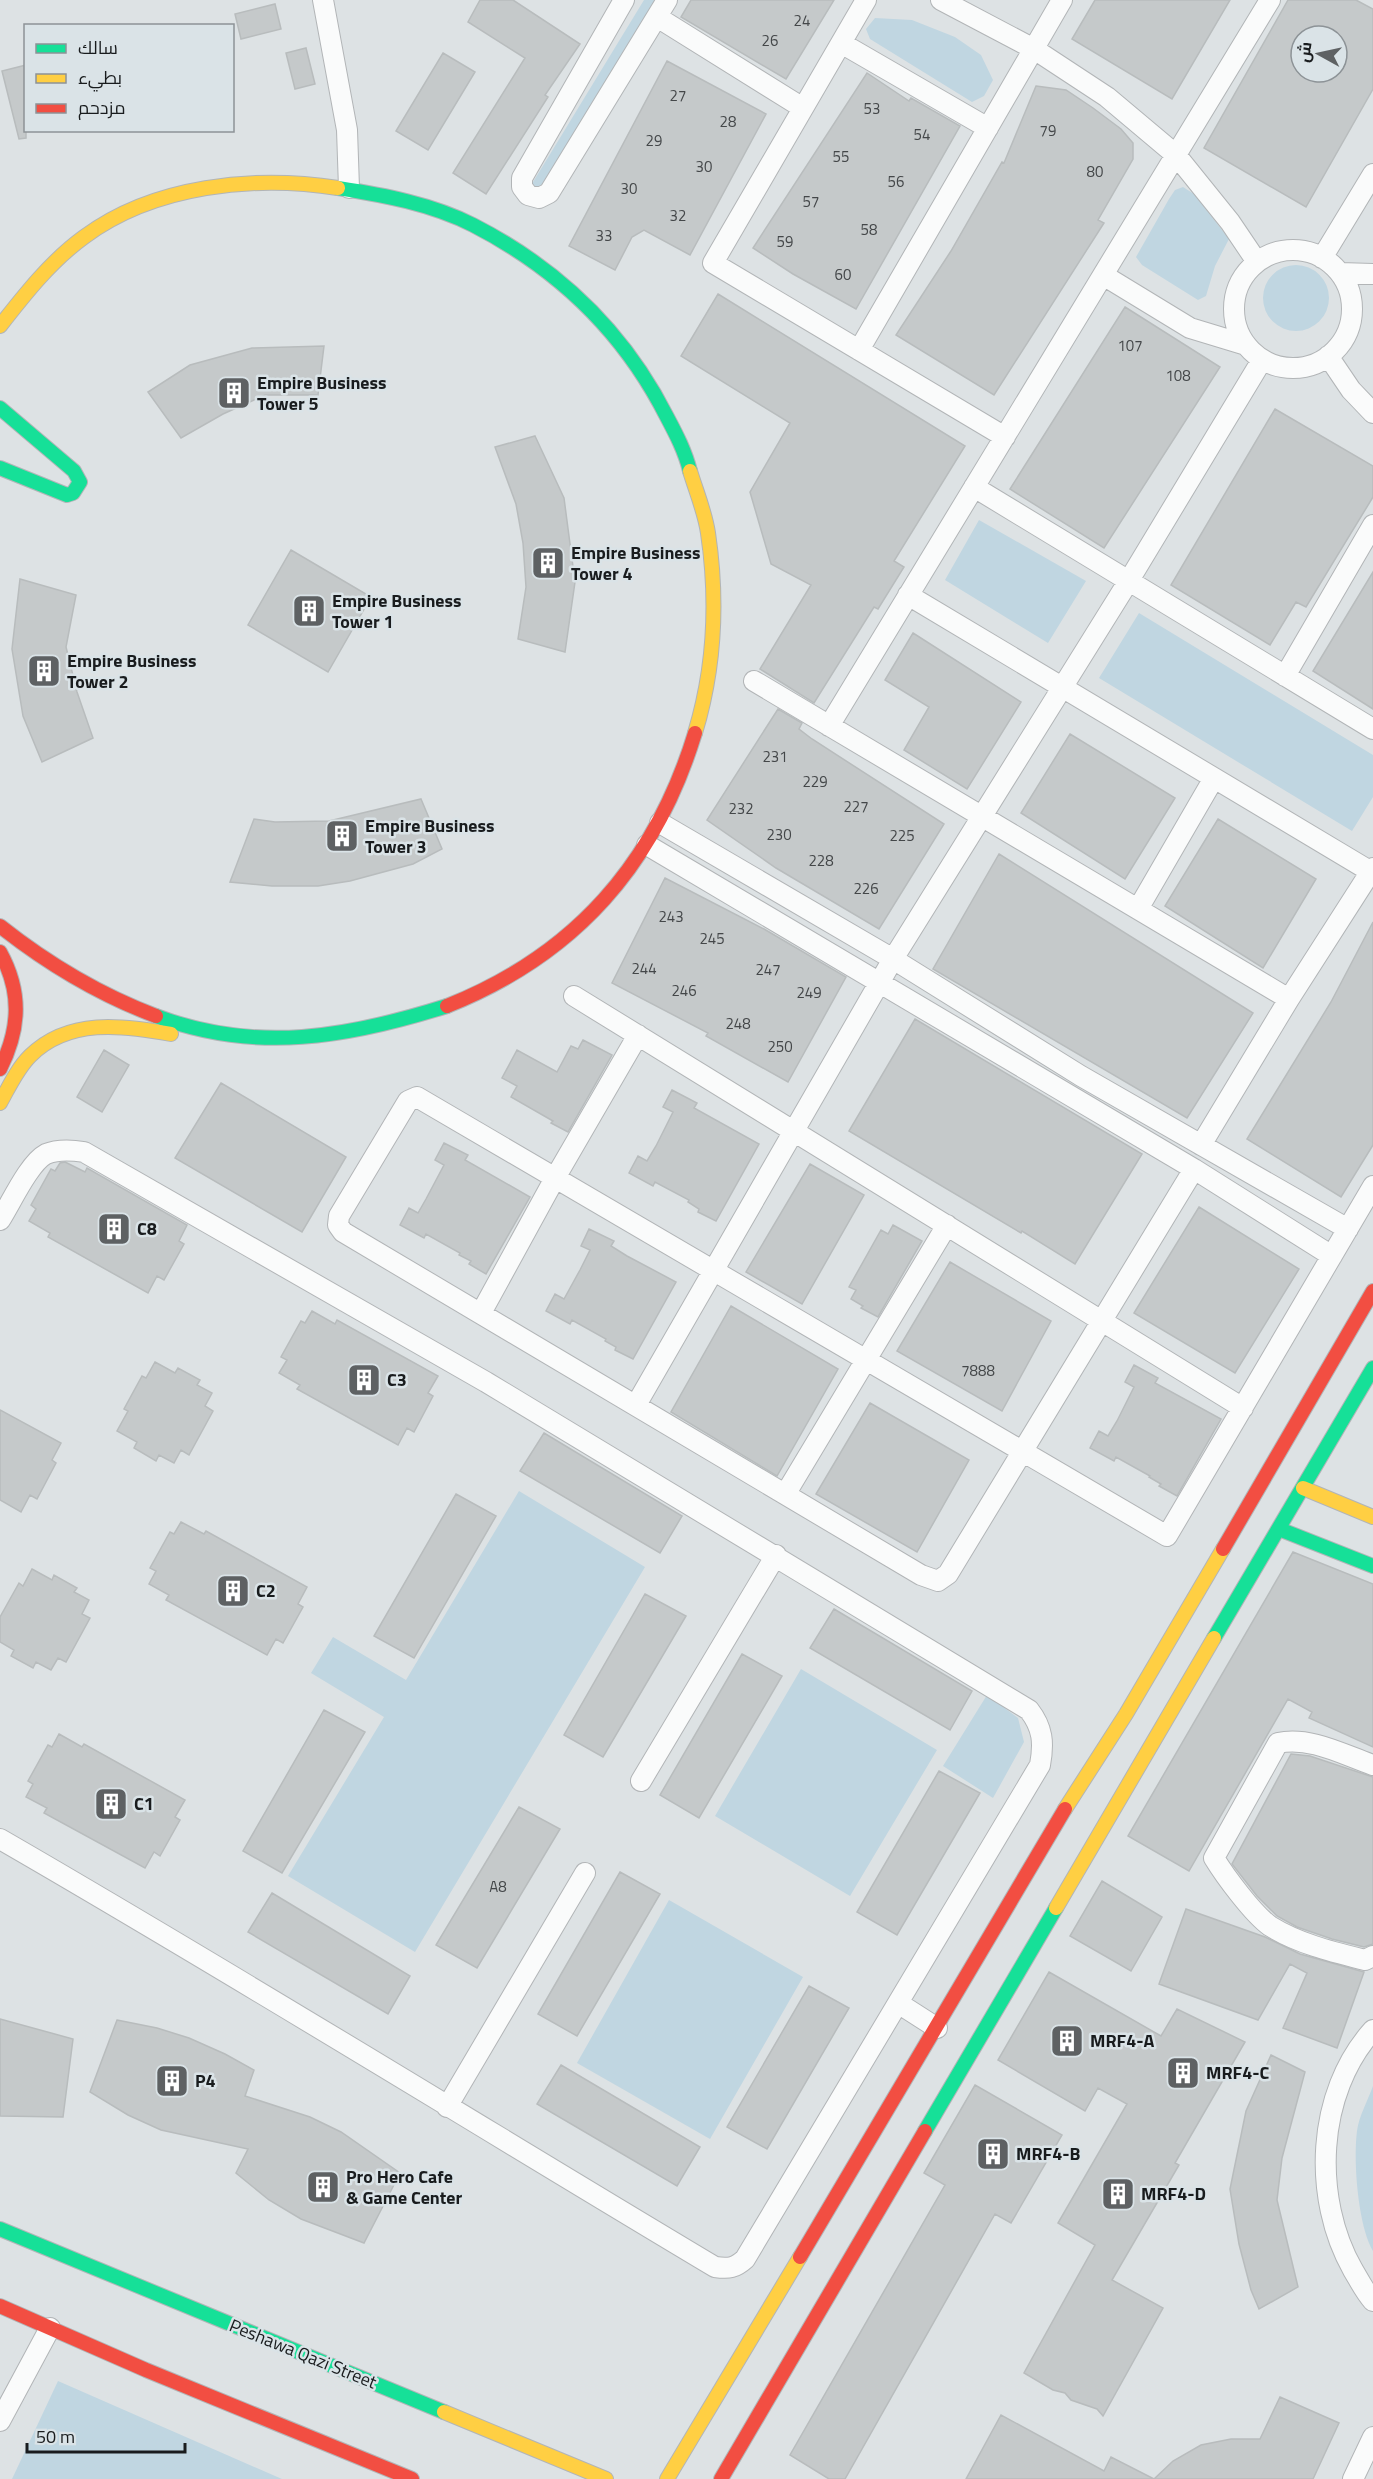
<svg xmlns="http://www.w3.org/2000/svg" width="1373" height="2479" font-family="'Titillium Web',Cairo,sans-serif">
<rect width="100%" height="100%" fill="#dde2e4"/>
<path fill="#c0d6e1" d="M644,0H659L541,195L530,187Z
M875,18L912,20L955,37L981,55L993,80L984,96L972,102L870,39L866,29Z
M1183,187L1194,194L1229,239L1215,266L1206,296L1198,300L1142,265L1136,257L1169,199L1175,190Z
M1263 298a33 33 0 1 1 66 0a33 33 0 1 1-66 0Z
M979,520L1086,581L1048,643L945,580Z
M1139,613L1373,755V797L1352,831L1099,678Z
M519,1491L645,1567L415,1952L288,1876L384,1717L311,1673L333,1637L406,1680Z
M801,1669L937,1750L850,1896L715,1816Z
M987,1695L1018,1718L1024,1742L993,1798L943,1766Z
M669,1900L803,1977L710,2139L577,2063Z
M1373,2086V2251C1358,2226 1353,2161 1357,2131C1359,2116 1368,2100 1373,2086Z
M58,2381L282,2479H12Z"/>
<path fill="#c5c9ca" stroke="#b8bcbd" stroke-width="1.5" fill-rule="evenodd" d="M480,0H513L580,44L545,95L548,97L486,194L453,173L525,58L468,22Z
M691,0H834L786,79L681,17Z
M1095,0H1230L1172,99L1072,39Z
M1288,0H1356L1373,9V89L1306,207L1204,148ZM1301,36H1337V72H1301Z
M275,4L281,29L241,39L235,14Z
M306,48L315,84L295,89L286,53Z
M443,53L475,72L428,150L396,131Z
M667,61L766,114L690,255L644,230L632,237L615,270L569,246Z
M26,65V138L19,139L2,71Z
M867,73L909,101L911,98L960,126L856,309L793,274L753,248Z
M1036,86L1066,90L1093,108L1121,129L1133,143V159L1098,220L1104,223L994,395L896,335L951,251L1002,162L1004,163Z
M718,294L965,446L894,561L904,567L878,609L874,607L814,703L760,669L811,585L771,564L750,492L790,423L681,356Z
M1125,307L1220,367L1104,548L1010,489Z
M324,346L318,395H265L223,414L181,438L148,392L190,365L252,348Z
M1275,409L1373,466V497L1306,607L1296,602L1270,645L1171,585Z
M535,436L564,498L575,582L565,652L518,639L526,587L523,543L516,504L495,447Z
M291,550L371,597L328,672L248,625Z
M1373,572V709L1313,671Z
M20,579L76,595L66,647L77,692L93,738L42,762L23,716L12,649Z
M913,633L1021,702L967,789L904,750L929,707L885,680Z
M778,709L802,723L799,729L812,739L944,824L879,929L776,868L707,820Z
M1070,734L1175,798L1125,879L1021,813Z
M421,799L442,849L413,864L350,881L318,886H272L230,882L254,819L275,822L329,821Z
M1218,819L1316,879L1263,968L1165,906Z
M999,854L1253,1013L1187,1118L933,969Z
M665,878L764,929L846,977L788,1082L706,1036L708,1033L612,983Z
M1373,922V1145L1341,1197L1247,1139L1331,1002Z
M915,1019L1142,1154L1075,1264L1022,1231L1021,1233L849,1131Z
M583,1040L612,1055L568,1132L551,1123L553,1121L511,1097L517,1086L502,1078L517,1050L557,1072L571,1046L578,1049Z
M104,1050L129,1065L102,1112L77,1097Z
M221,1083L346,1157L302,1232L175,1158Z
M672,1090L697,1103L694,1108L759,1144L716,1221L698,1212L699,1209L688,1202L689,1200L655,1182L653,1186L629,1173L638,1156L647,1161L656,1146L673,1112L663,1107Z
M444,1143L468,1155L465,1160L530,1197L486,1274L469,1264L471,1261L459,1255L460,1253L426,1234L424,1238L400,1225L409,1208L418,1213L426,1199L444,1165L435,1160Z
M65,1162L85,1172L87,1168L187,1225L179,1241L184,1244L164,1280L157,1276L148,1293L48,1237L50,1233L29,1221L36,1209L31,1205L51,1169L55,1171L60,1163Z
M810,1164L864,1195L802,1304L746,1272Z
M1199,1207L1299,1269L1235,1373L1134,1313Z
M893,1225L922,1241L878,1317L861,1308L863,1306L851,1299L856,1290L849,1287L881,1230L888,1234Z
M589,1229L614,1241L611,1246L627,1256L676,1282L633,1359L615,1350L616,1347L605,1341L606,1339L572,1320L570,1324L546,1311L555,1294L564,1299L580,1270L590,1250L581,1246Z
M950,1262L1051,1321L1002,1411L897,1351Z
M731,1306L838,1369L777,1476L671,1412Z
M312,1311L335,1324L337,1320L438,1376L428,1393L433,1396L414,1432L407,1428L398,1445L297,1389L300,1385L279,1373L287,1360L281,1357L301,1321L305,1323Z
M155,1362L175,1373L178,1368L200,1380L197,1385L212,1393L205,1406L213,1411L189,1455L181,1450L174,1463L159,1455L156,1461L134,1448L137,1442L117,1431L128,1411L124,1409L142,1376L146,1378Z
M1134,1365L1158,1378L1155,1383L1221,1419L1177,1496L1159,1486L1161,1484L1149,1477L1150,1476L1116,1457L1114,1461L1090,1448L1099,1431L1108,1436L1117,1421L1134,1387L1125,1382Z
M870,1403L969,1460L917,1552L816,1494Z
M0,1410L61,1443L52,1460L56,1463L37,1499L30,1495L21,1512L0,1500Z
M544,1433L682,1516L660,1553L520,1471Z
M456,1494L496,1516L414,1658L374,1636Z
M181,1522L204,1534L206,1531L307,1587L298,1604L303,1607L283,1643L276,1639L267,1655L166,1600L169,1595L149,1584L156,1571L150,1568L170,1532L174,1534Z
M1293,1552L1373,1584V1747L1309,1718L1312,1712L1288,1699L1189,1871L1128,1836Z
M32,1569L52,1580L54,1575L77,1588L74,1592L89,1600L82,1614L90,1618L66,1662L58,1658L51,1670L36,1662L33,1668L11,1656L14,1650L0,1642V1617L19,1583L23,1586Z
M645,1594L686,1616L603,1757L564,1735Z
M834,1609L972,1691L950,1730L810,1648Z
M742,1654L782,1676L699,1818L660,1795Z
M324,1710L365,1732L282,1873L243,1851Z
M59,1734L82,1747L84,1744L185,1800L175,1817L180,1820L160,1856L154,1852L145,1868L44,1813L47,1808L26,1797L33,1784L28,1781L48,1745L52,1747Z
M1291,1754L1310,1756L1373,1777V1944L1364,1947L1332,1939L1297,1927L1277,1916L1257,1896L1232,1864Z
M939,1771L980,1793L897,1935L857,1912Z
M519,1807L560,1829L477,1968L436,1945Z
M620,1872L660,1894L577,2036L538,2014Z
M1102,1881L1162,1917L1131,1971L1070,1936Z
M272,1893L410,1976L388,2014L248,1932Z
M1186,1909L1265,1937L1300,1954L1364,1972L1337,2048L1283,2028L1307,1973L1290,1964L1258,2020L1159,1984Z
M1049,1972L1161,2036L1177,2009L1245,2042L1175,2163L1179,2165L1112,2280L1163,2308L1103,2416L1097,2409L1071,2400L1065,2393L1053,2390L1024,2373L1095,2245L1058,2223L1127,2104L1098,2088L1085,2111L998,2060Z
M809,1986L849,2008L767,2149L727,2127Z
M0,2019L73,2039L63,2117L0,2116Z
M117,2020L157,2028L189,2038L225,2054L254,2070L245,2096L310,2117L341,2132L400,2173L364,2243L301,2219L269,2200L236,2173L248,2149L161,2130L128,2115L90,2092Z
M1271,2055L1305,2072L1282,2158L1277,2200L1298,2287L1259,2309L1251,2290L1239,2244L1230,2189L1246,2111Z
M561,2065L700,2147L677,2186L537,2104Z
M975,2085L1062,2135L1011,2223L995,2214L845,2479H829L790,2455L945,2185L924,2173Z
M1280,2397L1339,2423L1313,2479H966L1001,2415L1104,2471L1111,2457L1154,2479L1173,2461L1201,2445L1231,2439H1260Z"/>
<g fill="none" stroke-linecap="round" stroke-linejoin="round">
<defs>
<path id="street" d="M323,0L347,130L349,188
M624,0L522,178V187L528,195L539,198L549,193L667,0
M866,0L713,263L1005,437
M941,0L1034,49L1107,97L1176,155L1230,222L1257,262
M657,17L803,108
M841,43L988,128
M1234 309a59 59 0 1 1 118 0a59 59 0 1 1-118 0Z
M1322,258L1373,174
M1340,273L1373,274
M1103,275L1190,328L1246,345
M859,350L1062,0
M1328,356L1351,390L1373,413
M974,487L1373,729
M908,595L1373,873
M1285,676L1373,525
M754,681L1289,999
M829,726L1270,0
M660,823L893,959L1081,1076L1348,1229
M647,845L1194,1169L1332,1256
M1138,909L1214,778
M574,996L1243,1408
M1201,1145L1289,999L1373,868
M1194,1169L948,1574L938,1581L921,1575L343,1232L338,1225L339,1216L408,1101L417,1097L1167,1536L1373,1186
M0,1220C11,1203 29,1163 46,1154C58,1149 72,1150 84,1152L486,1382L1029,1710C1043,1728 1044,1743 1040,1765L745,2259C735,2268 729,2269 715,2267C477,2125 241,1978 0,1839
M481,1313L555,1178L638,1035
M636,1405L893,959L1128,582L1262,360
M786,1493L947,1225
M1373,1765C1344,1755 1310,1736 1278,1743L1214,1858C1225,1876 1253,1914 1270,1926C1299,1944 1333,1952 1365,1960L1373,1956
M641,1781L776,1555
M898,2003L937,2028
M1373,2030C1316,2093 1312,2198 1353,2270C1359,2280 1365,2292 1373,2301
M447,2107L585,1873
M0,2421L50,2328
M1353,2479L1373,2437"/>
<path id="fast" d="M338,188C383,195 432,204 473,225C557,268 624,332 667,417C676,434 685,451 690,471
M0,408L74,471L80,482L73,493L67,495L0,468
M156,1016C256,1054 349,1037 447,1006
M1279,1529L1373,1566
M1214,1638L1373,1368
M925,2131L1056,1908
M0,2229L444,2412"/>
<path id="slow" d="M0,326C25,294 51,261 84,237C154,185 254,175 338,188
M690,471C696,491 705,512 708,533C718,601 715,667 695,733
M0,1103C9,1087 17,1069 30,1056C68,1018 123,1025 171,1034
M1303,1488L1373,1517
M1065,1809L1126,1714L1223,1549
M1056,1908L1214,1638
M444,2412L606,2479
M667,2479L800,2257"/>
<path id="jam" d="M0,926C48,964 98,994 156,1016
M0,952C22,992 20,1029 0,1069
M447,1006C575,955 655,864 695,733
M1223,1549L1373,1291
M800,2257L1065,1809
M0,2306L146,2370L412,2479
M721,2479L925,2131"/>
</defs>
<use href="#street" stroke="#b2b5b7" stroke-width="22"/>
<use href="#fast" stroke="#b2b5b7" stroke-width="16"/>
<use href="#slow" stroke="#b2b5b7" stroke-width="16"/>
<use href="#jam" stroke="#b2b5b7" stroke-width="16"/>
<use href="#street" stroke="#fafbfb" stroke-width="20"/>
<use href="#fast" stroke="#16e098" stroke-width="14"/>
<use href="#slow" stroke="#ffcf43" stroke-width="14"/>
<use href="#jam" stroke="#f24e42" stroke-width="14"/>
</g>
<defs>
<symbol id="building-square" viewBox="-11 -11 22 22"><rect x="-9" y="-9" width="18" height="18" rx="4" fill="#5e6163" stroke="#dae3e7"/><path d="M-4-6H4V6H1V3H-1V6H-4ZM-2.5-4.3h1.7v1.8h-1.7ZM.8-4.3h1.7v1.8H.8ZM-2.5-1h1.7V.8h-1.7ZM.8-1h1.7V.8H.8Z" fill="#fff"/></symbol>
</defs>
<g fill-rule="evenodd">
<use href="#building-square" x="215" y="374" width="38" height="38"/>
<use href="#building-square" x="529" y="544" width="38" height="38"/>
<use href="#building-square" x="290" y="592" width="38" height="38"/>
<use href="#building-square" x="25" y="652" width="38" height="38"/>
<use href="#building-square" x="323" y="817" width="38" height="38"/>
<use href="#building-square" x="95" y="1210" width="38" height="38"/>
<use href="#building-square" x="345" y="1361" width="38" height="38"/>
<use href="#building-square" x="214" y="1572" width="38" height="38"/>
<use href="#building-square" x="92" y="1785" width="38" height="38"/>
<use href="#building-square" x="1048" y="2022" width="38" height="38"/>
<use href="#building-square" x="1164" y="2054" width="38" height="38"/>
<use href="#building-square" x="153" y="2062" width="38" height="38"/>
<use href="#building-square" x="974" y="2135" width="38" height="38"/>
<use href="#building-square" x="304" y="2168" width="38" height="38"/>
<use href="#building-square" x="1099" y="2175" width="38" height="38"/>
</g>
<g text-anchor="middle" stroke-width="5" stroke-linejoin="round" paint-order="stroke">
<g font-size="15" fill="#444749">
<text x="802" y="26">24</text>
<text x="770" y="46">26</text>
<text x="678" y="101">27</text>
<text x="872" y="114">53</text>
<text x="728" y="127">28</text>
<text x="1048" y="136">79</text>
<text x="922" y="140">54</text>
<text x="654" y="146">29</text>
<text x="841" y="162">55</text>
<text x="704" y="172">30</text>
<text x="1095" y="177">80</text>
<text x="896" y="187">56</text>
<text x="629" y="194">30</text>
<text x="811" y="207">57</text>
<text x="678" y="221">32</text>
<text x="869" y="235">58</text>
<text x="604" y="241">33</text>
<text x="785" y="247">59</text>
<text x="843" y="280">60</text>
<text x="1130" y="351">107</text>
<text x="1178" y="381">108</text>
<text x="775" y="762">231</text>
<text x="815" y="787">229</text>
<text x="856" y="812">227</text>
<text x="741" y="814">232</text>
<text x="779" y="840">230</text>
<text x="902" y="841">225</text>
<text x="821" y="866">228</text>
<text x="866" y="894">226</text>
<text x="671" y="922">243</text>
<text x="712" y="944">245</text>
<text x="644" y="974">244</text>
<text x="768" y="975">247</text>
<text x="684" y="996">246</text>
<text x="809" y="998">249</text>
<text x="738" y="1029">248</text>
<text x="780" y="1052">250</text>
<text x="978" y="1376">7888</text>
<text x="498" y="1892">A8</text>
</g>
<g font-size="18" font-weight="bold" fill="#191c1e" stroke="#dae3e7" text-anchor="start">
<text x="257" y="389">Empire Business<tspan x="257" dy="21">Tower 5</tspan></text>
<text x="571" y="559">Empire Business<tspan x="571" dy="21">Tower 4</tspan></text>
<text x="332" y="607">Empire Business<tspan x="332" dy="21">Tower 1</tspan></text>
<text x="67" y="667">Empire Business<tspan x="67" dy="21">Tower 2</tspan></text>
<text x="365" y="832">Empire Business<tspan x="365" dy="21">Tower 3</tspan></text>
<text x="137" y="1235">C8</text>
<text x="387" y="1386">C3</text>
<text x="256" y="1597">C2</text>
<text x="134" y="1810">C1</text>
<text x="1090" y="2047">MRF4-A</text>
<text x="1206" y="2079">MRF4-C</text>
<text x="195" y="2087">P4</text>
<text x="1016" y="2160">MRF4-B</text>
<text x="346" y="2183">Pro Hero Cafe<tspan x="346" dy="21">&amp; Game Center</tspan></text>
<text x="1141" y="2200">MRF4-D</text>
</g>
<g font-size="18" fill="#191c1e" stroke="#dae3e7">
<text transform="translate(303 2354) rotate(22)" y="6">Peshawa Qazi Street</text>
</g>
</g>
<rect x="24" y="24" width="210" height="108" fill="#dae3e7" stroke="#8d9397" stroke-width="1.5"/>
<rect x="36" y="44" width="30" height="9" fill="#16e098" stroke="#8d9397" stroke-width="1.5"/>
<text x="78" y="54" font-size="18" fill="#191c1e">سالك</text>
<rect x="36" y="74" width="30" height="9" fill="#ffcf43" stroke="#8d9397" stroke-width="1.5"/>
<text x="78" y="84" font-size="18" fill="#191c1e">بطيء</text>
<rect x="36" y="104" width="30" height="9" fill="#f24e42" stroke="#8d9397" stroke-width="1.5"/>
<text x="78" y="114" font-size="18" fill="#191c1e">مزدحم</text>
<g transform="translate(1319 54) rotate(278)"><circle r="28" fill="#dae3e7" stroke="#8d9397" stroke-width="1.5"/>
<path d="M0-4.5L10 22L0 15L-10 22Z" fill="#5e6163"/>
<text y="-9" font-size="16" font-weight="bold" text-anchor="middle" fill="#191c1e">ش</text>
</g>
<path d="M27 2443v9h158v-9" fill="none" stroke="#191c1e" stroke-width="3"/>
<text x="36" y="2443" font-size="18" fill="#191c1e" stroke="#dae3e7" stroke-width="4.5" paint-order="stroke">50 m</text>
</svg>
